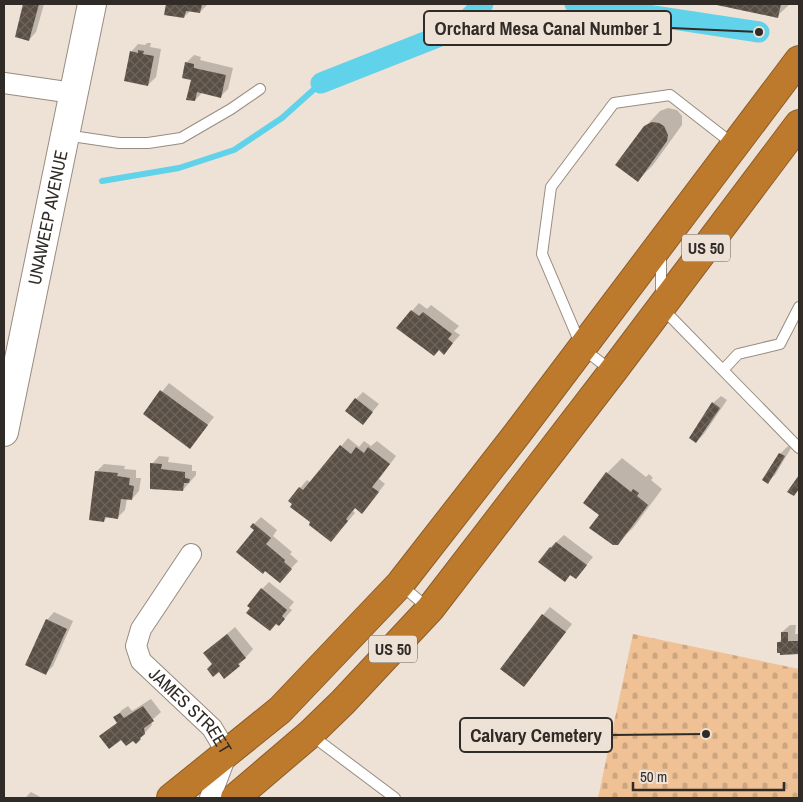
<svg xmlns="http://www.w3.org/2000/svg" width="803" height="802" font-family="'Archivo Narrow',sans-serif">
<defs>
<pattern id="cemetery-stones" width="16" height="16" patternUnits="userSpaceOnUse" patternTransform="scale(1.25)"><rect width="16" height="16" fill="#efc195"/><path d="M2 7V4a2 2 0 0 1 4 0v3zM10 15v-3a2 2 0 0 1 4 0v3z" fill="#cda680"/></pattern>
<pattern id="building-cross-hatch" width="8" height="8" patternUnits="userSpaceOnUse" patternTransform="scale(1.25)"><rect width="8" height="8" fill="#594f45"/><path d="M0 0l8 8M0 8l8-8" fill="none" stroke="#6e655d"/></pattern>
</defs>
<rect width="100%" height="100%" fill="#eee1d5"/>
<path fill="url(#cemetery-stones)" d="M633,634L799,669V798H598Z"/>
<path fill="#0003" d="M24,4H44L36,32L29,40L16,36Z
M168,4H208L200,12L191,10L184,17L166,14Z
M714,4H790L777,16Z
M147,43H151L150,47L161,49L156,77L148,85L131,52L138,44L145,45Z
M194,55L201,57L200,60L233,68L228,89L221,96L203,92L195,100L192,79L186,63Z
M668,108L677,110L682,116V125L653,165L638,180L645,127L660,111Z
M419,303L427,309L431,305L459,326L454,331L460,335L444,353L412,311Z
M169,383L214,417L190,447L144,414Z
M363,392L379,404L363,423L356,399Z
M721,396L727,400L704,434L696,442L713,403Z
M348,438L359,447L364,441L371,446L377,441L396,456L379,479L385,484L369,504L356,507L353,511L355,513L331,541L300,488L307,480L311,483Z
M788,446L791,448L775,475L767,482L764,480L780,454Z
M159,456L169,457L168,462L192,465V471H196V475L183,490L152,464Z
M622,458L646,477L649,474L653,478L651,480L662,489L633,528L617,543L601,515L607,473Z
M104,464L125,466L124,469L136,470V478H141L139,491L132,499L127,498L125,510L118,517L108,516L104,521L97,471Z
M261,517L277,530L273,536L292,552L290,554L298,561L285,575L256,529L252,526Z
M564,535L593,557L576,578L571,574L565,581L540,562L551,547Z
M269,582L294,602L289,608L292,610L279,625L262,589Z
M550,607L572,624L524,686L543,615Z
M54,612L73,621L53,666L46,673L47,620Z
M790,625H796L795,634H799V652L781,654L778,643L782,639V632Z
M235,627L253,649L239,665L225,677L214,664L213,646Z
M151,699L161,712L151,721L152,725L136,742L134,739L101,736L118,722L115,718L122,710L128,706L132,711Z
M31,792L42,798H25Z"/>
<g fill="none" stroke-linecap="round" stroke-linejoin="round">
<path stroke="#60d2ea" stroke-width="6" d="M102,181L179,168L234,150L282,118L321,83"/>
<path stroke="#60d2ea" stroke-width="21" d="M575,4L759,32
M321,83L458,29L483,4"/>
</g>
<path fill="url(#building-cross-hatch)" d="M23,4H39L29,41L15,37Z
M166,4H202L200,13L186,11L184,18L164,15Z
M712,4H781L778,18Z
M138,50L144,51L143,54L154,56L148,86L124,81L130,51L138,53Z
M185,62L194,64V68L226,75L221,98L197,92L195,101L186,100L191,80L182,78Z
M652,122L659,123L664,126L668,135L667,141L638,182L615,165L644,126Z
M411,310L419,316L423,312L452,334L448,339L453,343L444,355L439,350L434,356L396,328Z
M160,390L208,425L190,449L143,414Z
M355,398L373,412L363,425L345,411Z
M712,402L720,408L696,443L689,438Z
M340,445L351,454L356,447L364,453L368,447L390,464L372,487L379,492L362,514L355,508L346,519L348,521L331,542L309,525L310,522L290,507L292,504L288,501L299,487L303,490Z
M779,453L785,456L768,484L762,480Z
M150,463L162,464L161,469L185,472V478L190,479L189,483H184L183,491L150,489Z
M95,471L118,473L117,476L130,478L129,485L134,486L132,500L121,499L118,519L105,517L104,522L89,520Z
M606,472L631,492L633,489L639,493L637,496L648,505L618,545H613L589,528L599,515L583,503Z
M799,475V489L794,496L787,492Z
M253,523L271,538L266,544L285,560L284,562L292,569L280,583L265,571L263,574L236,552L254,530L250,527Z
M556,542L587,565L576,579L570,575L565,582L538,562L550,547L551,548Z
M261,588L287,610L282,616L285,619L279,626L276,624L270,631L246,613L250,608L247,606Z
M542,614L566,632L524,687L500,669Z
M46,619L67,629L46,675L25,665Z
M781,632H788V641H799V654L780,655V653H777V642H781Z
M227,634L246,658L238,664L240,666L224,679L219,672L213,677L207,669L212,664L203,653Z
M143,706L154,721L144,728L145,734L140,738L141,739L136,744L133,741L126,746L121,740L109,749L99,736L117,723L113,717L120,713L124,718Z"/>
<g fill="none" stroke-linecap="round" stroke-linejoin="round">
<defs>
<path id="lane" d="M65,135L119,143H148L181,138L231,109L260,89
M661,254V307L799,448
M723,370L738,354L780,344L799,307
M612,371L582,348L542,254L551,187L614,103L670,95L733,144
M401,585L428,608
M311,735L395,798"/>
<g id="street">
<path d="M4,83L73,93"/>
<path id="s1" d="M191,554L141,629L136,646L141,661L212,728L227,753L210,798"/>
</g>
<g id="secondary">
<path id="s2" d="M4,432L92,4"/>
</g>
<path id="highway" d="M171,798L280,710L400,584L517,434L799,60
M235,798L310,734L343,702L430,609L613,371L799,124"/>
</defs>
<use href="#lane" stroke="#988c81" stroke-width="12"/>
<use href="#street" stroke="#988c81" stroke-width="22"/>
<use href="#secondary" stroke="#988c81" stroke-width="30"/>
<use href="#highway" stroke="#8c5e2a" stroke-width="30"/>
<use href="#lane" stroke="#fff" stroke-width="10"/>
<use href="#street" stroke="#fff" stroke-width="20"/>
<use href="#secondary" stroke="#fff" stroke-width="28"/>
<use href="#highway" stroke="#bd792c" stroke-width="28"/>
</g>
<g text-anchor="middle" stroke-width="5" stroke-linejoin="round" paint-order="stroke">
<g fill="#eee1d5" stroke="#69625b" stroke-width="1">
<rect x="682" y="234.5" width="48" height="27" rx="4"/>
<rect x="369" y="635.5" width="48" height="27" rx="4"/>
</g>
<g font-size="16" font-weight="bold" fill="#302b27">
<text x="706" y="254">US 50</text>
<text x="393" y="655">US 50</text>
</g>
<g font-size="18" fill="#302b27" stroke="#eee1d5">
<text dy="6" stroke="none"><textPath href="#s2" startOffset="219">UNAWEEP AVENUE</textPath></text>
<text dy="6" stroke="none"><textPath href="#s1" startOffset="194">JAMES STREET</textPath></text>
</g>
</g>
<path fill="none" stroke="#302b27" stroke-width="2" d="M759 32L671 28M706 734L612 735"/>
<g fill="#302b27" stroke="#eee1d5" stroke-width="2">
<circle cx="759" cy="32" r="5"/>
<circle cx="706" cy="734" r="5"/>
</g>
<g fill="#eee1d5" stroke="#302b27" stroke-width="2">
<rect x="424" y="11" width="247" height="34" rx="5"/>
<rect x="460" y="718" width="152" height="34" rx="5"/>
</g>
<g font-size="19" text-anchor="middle" font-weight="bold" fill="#302b27">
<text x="548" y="35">Orchard Mesa Canal Number 1</text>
<text x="536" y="742">Calvary Cemetery</text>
</g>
<rect width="803" height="802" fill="none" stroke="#302b27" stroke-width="10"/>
<path d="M633 782v8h151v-8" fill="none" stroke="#302b27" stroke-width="2.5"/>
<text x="640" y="782" font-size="15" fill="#302b27" stroke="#eee1d5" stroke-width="4" paint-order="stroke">50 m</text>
</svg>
